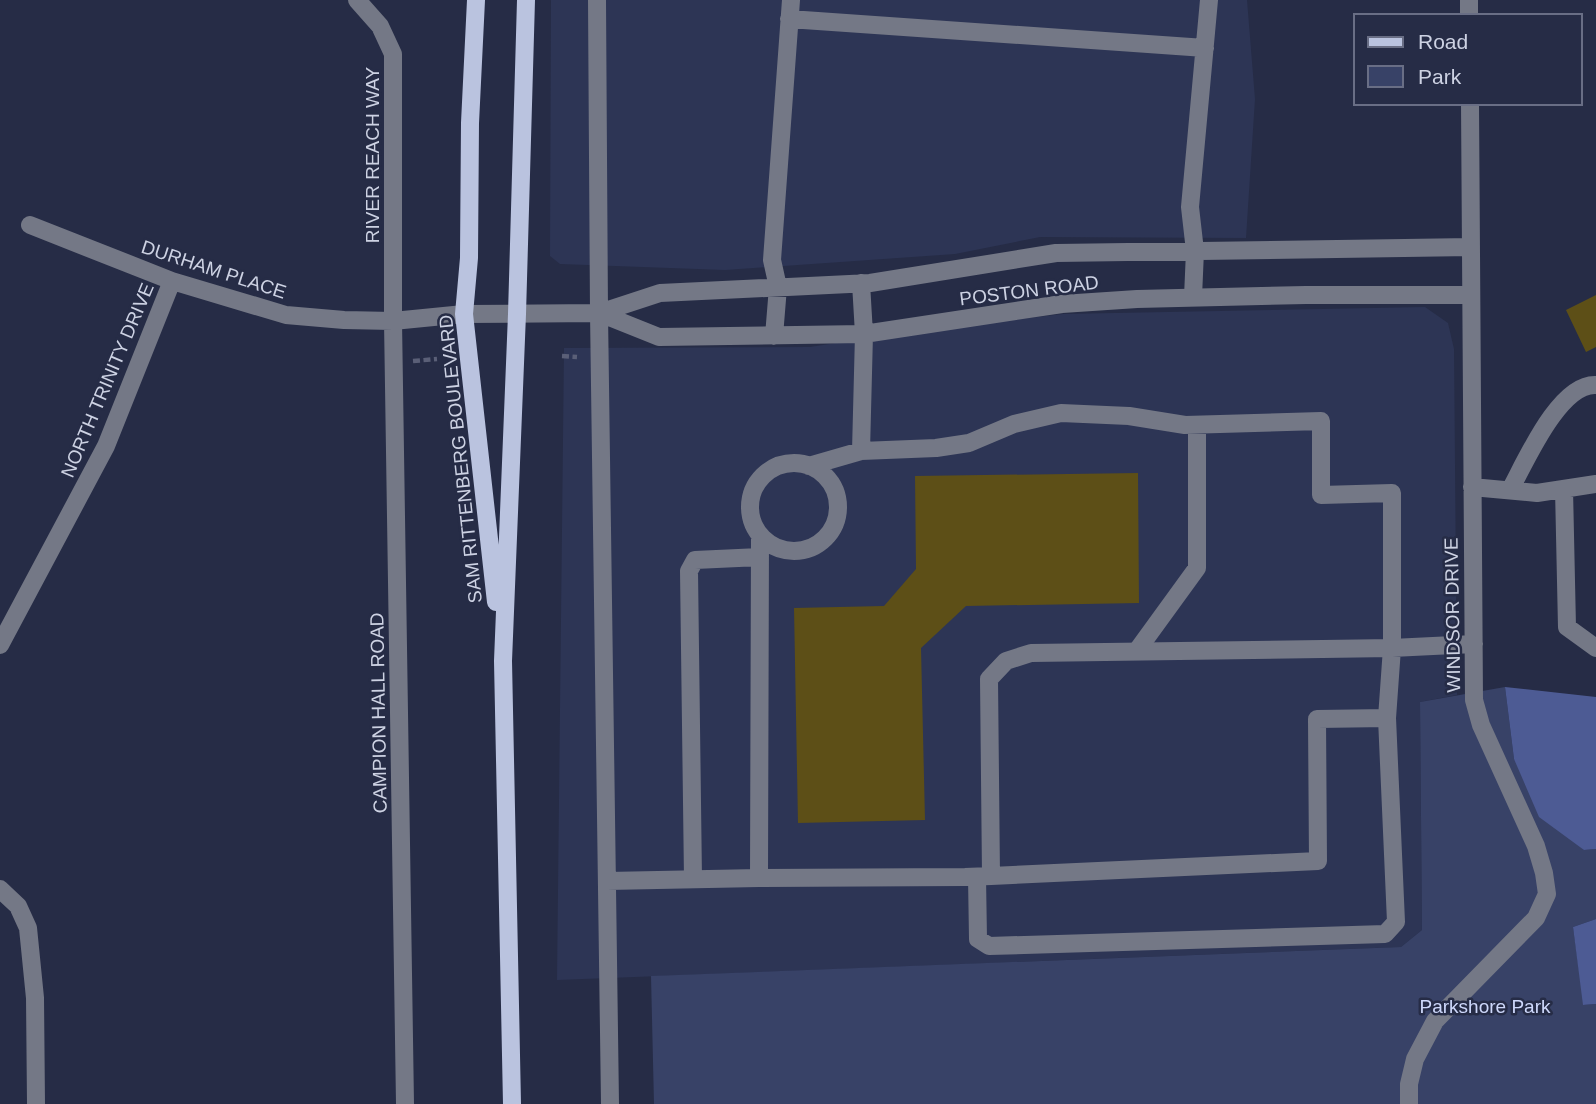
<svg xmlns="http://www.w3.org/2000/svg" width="1596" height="1104" font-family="Arial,sans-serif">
<rect width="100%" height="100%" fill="#262c46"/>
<path fill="#2d3555" d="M551,0H1247L1255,99L1246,238L1040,237L955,254L725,270L560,264L550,256Z
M1425,307L1448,323L1454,349L1457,695L1420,702L1422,930L1401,947L557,980L564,348L810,347L907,332L1063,314Z"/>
<path fill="#384267" d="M1505,687L1514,759L1584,850L1596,849V919L1573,927L1584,1005L1596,1004V1104H654L651,976L1401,947L1422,930L1420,702Z"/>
<path fill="#4d5b94" d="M1505,687L1596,697V849L1584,850L1539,817L1514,759Z
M1596,919V1004L1583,1005L1573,927Z"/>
<path fill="#5d4f17" d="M1596,295V347L1586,352L1566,310Z
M1138,473L1139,603L966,606L921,648L925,820L798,823L794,608L884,606L916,569L915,476Z"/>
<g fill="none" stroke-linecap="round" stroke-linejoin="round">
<path stroke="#5a5f77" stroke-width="4.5" stroke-dasharray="7 3.5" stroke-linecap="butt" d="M562,356L577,357
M413,361L437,359"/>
<path stroke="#747886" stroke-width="18" d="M357,0L380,26L393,54V321L405,1104
M597,0L599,313L610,1104
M1469,0V16
M789,19L1205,48
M30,225L172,281L286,315L344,320L393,321L464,314L599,313L660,293L870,283L1056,253L1471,247
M861,283L864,334L861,451L936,448L969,443L1014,424L1061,413L1129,416L1185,425L1321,421V495L1392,493V648L1474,644
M1193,297L1195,251L1190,207L1209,0
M599,313L659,337L864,334L1062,304L1137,299L1306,295H1470
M774,336L778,287L772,260L791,0
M750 507a44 44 0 1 1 88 0a44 44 0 1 1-88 0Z
M809,466L861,451
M1472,487L1537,493L1596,484
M1564,489L1567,627L1596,648
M1510,490C1525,463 1559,383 1596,385
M760,536L759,878L965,877L991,876L1318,861L1317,719L1387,718L1392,648L1031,653L1006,661L989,679L991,876
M0,645L106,446L172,281
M1136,652L1197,568V425
M977,877L978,939L989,946L1385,934L1396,922L1387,718
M693,879L689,571L695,560L760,557
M607,881L759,878
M0,889L18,906L28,928L35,998L36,1104
M1409,1104V1084L1415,1059L1435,1021L1536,918L1547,894L1544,873L1536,846L1481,725L1474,700L1470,103"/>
<path stroke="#bac3df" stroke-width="18" d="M476,0L470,123L469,258L464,314L496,602
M512,1104L503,661L517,314L526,0"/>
</g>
<g text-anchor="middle" stroke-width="5" stroke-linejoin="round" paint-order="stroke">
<g font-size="19" fill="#cdd2e3" stroke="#262c46">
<text transform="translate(372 155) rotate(-90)" y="7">RIVER REACH WAY</text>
<text transform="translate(214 269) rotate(18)" y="7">DURHAM PLACE</text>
<text transform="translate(1029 290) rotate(-7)" y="7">POSTON ROAD</text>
<text transform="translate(107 380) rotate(-67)" y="7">NORTH TRINITY DRIVE</text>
<text transform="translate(460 459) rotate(-96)" y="7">SAM RITTENBERG BOULEVARD</text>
<text transform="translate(1452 615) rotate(-91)" y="7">WINDSOR DRIVE</text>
<text transform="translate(378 713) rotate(-91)" y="7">CAMPION HALL ROAD</text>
</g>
<g font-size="19" fill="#ced8fb" stroke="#262c46">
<text x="1485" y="1013">Parkshore Park</text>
</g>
</g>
<rect x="1354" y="14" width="228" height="91" fill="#262c46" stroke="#696e85" stroke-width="2"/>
<rect x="1368" y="37" width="35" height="10" fill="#bac3df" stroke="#696e85" stroke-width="2"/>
<text x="1418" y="49" font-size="21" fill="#cdd2e3">Road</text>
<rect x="1368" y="66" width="35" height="21" fill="#384267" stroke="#696e85" stroke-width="2"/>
<text x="1418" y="84" font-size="21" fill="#cdd2e3">Park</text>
</svg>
